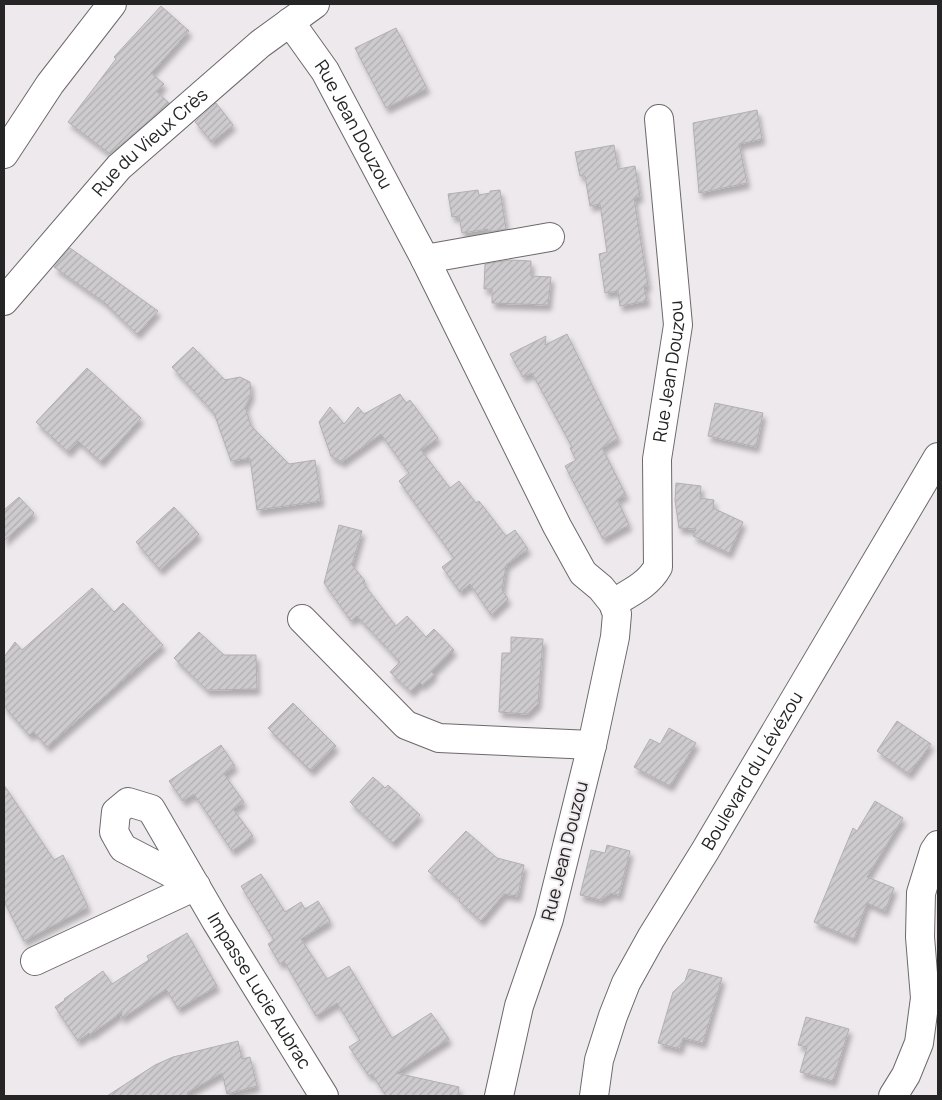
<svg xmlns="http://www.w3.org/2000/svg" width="942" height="1100" font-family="Manrope,sans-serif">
<defs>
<pattern id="building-hatch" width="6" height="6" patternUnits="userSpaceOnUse" patternTransform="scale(1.25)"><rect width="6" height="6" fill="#cecbcf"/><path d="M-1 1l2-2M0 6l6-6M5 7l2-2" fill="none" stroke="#b1aeb2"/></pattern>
<filter id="shadow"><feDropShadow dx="3" dy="5.5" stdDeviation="2.5" flood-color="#0004"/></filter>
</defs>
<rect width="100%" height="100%" fill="#eee9ec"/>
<path fill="url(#building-hatch)" stroke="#b2afb3" filter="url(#shadow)" d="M161,6L189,31L151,73L164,84L157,92L169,103L110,154L68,122L116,59L114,57Z
M396,28L427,88L386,108L355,48Z
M216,103L233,125L212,142L195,122Z
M757,110L762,139L739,144L747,183L699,193L693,123Z
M614,145L618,169L635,166L640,197L634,198L648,286H644L647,301L620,306L618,291L605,293L599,254L607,252L600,204L590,206L585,176H580L575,152Z
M478,190L479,195L490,193V191L500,190L506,229L487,232L488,229L462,233L459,216L452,217L448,194Z
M70,248L158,311L137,334L104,302L54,267Z
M510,260L531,261V276L551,277L548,305L492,303V289H484L485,264Z
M567,334L618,438L602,448L626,495L617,499L629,525L603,539L565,466L576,460L570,448L572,447L532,373L523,377L510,354L546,336L545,345Z
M193,347L225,380L240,377L250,382L251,395L245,407L251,426L289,464L315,460L321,501L257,510L250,458L231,461L214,413L172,367Z
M87,368L141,418L101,462L78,441L68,452L36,422Z
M400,394L406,403L410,400L438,438L421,450L450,488L459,481L476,503L479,501L506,536L515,530L528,549L506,565L502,590L508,599L491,615L470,584L460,592L442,567L454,558L399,481L409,473L381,434L342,462L331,456L319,422L330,407L344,424L358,407L364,414Z
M715,403L763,413L756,447L708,436Z
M676,483L701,486L700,498L714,500L713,508L743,522L729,553L693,536L696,529L679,528L675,500Z
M19,497L34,513L4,541V510Z
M174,507L199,534L160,570L136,542Z
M339,525L362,531L352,565L365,581L363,583L396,626L407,616L426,637L434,629L454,650L432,672L434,675L422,685L420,683L411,692L390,672L400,662L357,616L351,621L324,583Z
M92,588L114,612L123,603L163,645L47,747L34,732L30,736L4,706V657L15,642L22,650Z
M199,632L224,655H256L257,689L207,690L174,658Z
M511,637L543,639L538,704L527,714L499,712L502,653H511Z
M293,703L336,746L311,771L268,728Z
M897,721L931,744L909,774L877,751Z
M669,728L696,743L670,786L634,767L650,739L660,744Z
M221,745L235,766L224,774L244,802L233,809L253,836L232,851L194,794L183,801L169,781Z
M373,777L385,788L388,785L420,815L393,843L350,802Z
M4,785L54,860L63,855L88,907L24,941L4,901Z
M875,801L903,818L867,877L894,888L885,911L867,903L854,939L814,922L853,828L857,831Z
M466,831L497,858L524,865L518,896L504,894L481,921L459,901L460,899L428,871Z
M607,845L630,851L619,895L611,893L601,900L580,895L591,850L605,853Z
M261,874L285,912L301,902L305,909L318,901L330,921L301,939L327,979L349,966L392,1038L431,1013L449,1039L396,1073L459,1087L458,1096H386L372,1074L369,1076L349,1047L360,1040L337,1003L316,1016L284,961L280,964L268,944L274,940L241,886Z
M187,933L217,986L178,1009L166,989L121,1019L122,1012L90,1035L89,1033L78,1041L55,1007L65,1000L64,999L103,971L112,984L149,960L147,956Z
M689,969L722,978L703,1043L683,1038L680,1049L658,1043L673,992L685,981Z
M806,1017L849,1029L833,1081L800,1072L807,1047L798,1045Z
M238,1041L242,1059L250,1057L257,1086L227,1094L222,1073L188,1092L187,1096H107L155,1065L173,1057Z"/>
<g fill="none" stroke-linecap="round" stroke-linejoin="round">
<defs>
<g id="minor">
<path id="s1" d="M290,22L325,71L425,259L557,526L583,573L601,588L613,603L617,614L615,637L592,745L549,919L519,1006L499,1096"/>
<path d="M425,259L550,237"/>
<path id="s2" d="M4,301L119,167L260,44L315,4"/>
<path id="s3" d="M613,603C630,593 648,585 658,567L657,459L678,325L659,119"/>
<path d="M302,619L406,725L439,738L592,745"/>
<path id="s4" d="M196,886L123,848L114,832L116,812L128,802L151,809L216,921L324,1096"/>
<path d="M35,961L196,886"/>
<path id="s5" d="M594,1096L599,1060L613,1016L626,983L651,938L705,851L938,457"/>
<path d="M893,1096L906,1075L919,1043L925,998L920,937L921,893L934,851L938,845"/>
</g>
<path id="secondary" d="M4,154L50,84L112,4"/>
</defs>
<use href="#minor" stroke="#6d696b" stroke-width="30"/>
<use href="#secondary" stroke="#6d696b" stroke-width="30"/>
<use href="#minor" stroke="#fff" stroke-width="28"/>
<use href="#secondary" stroke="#fff" stroke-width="28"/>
</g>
<g text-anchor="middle" stroke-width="4" stroke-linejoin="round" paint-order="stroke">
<g font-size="18" fill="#262525" stroke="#eee9ec">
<text dy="6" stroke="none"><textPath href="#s1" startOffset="121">Rue Jean Douzou</textPath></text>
<text dy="6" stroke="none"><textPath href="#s2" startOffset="216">Rue du Vieux Crès</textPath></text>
<text dy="6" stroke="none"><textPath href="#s3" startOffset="255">Rue Jean Douzou</textPath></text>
<text dy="6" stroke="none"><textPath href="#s5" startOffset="365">Boulevard du Lévézou</textPath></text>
<text transform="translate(565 851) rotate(-76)" y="6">Rue Jean Douzou</text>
<text dy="6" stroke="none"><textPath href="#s4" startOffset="372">Impasse Lucie Aubrac</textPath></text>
</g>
</g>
<rect width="942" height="1100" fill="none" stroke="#262525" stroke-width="10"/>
</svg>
